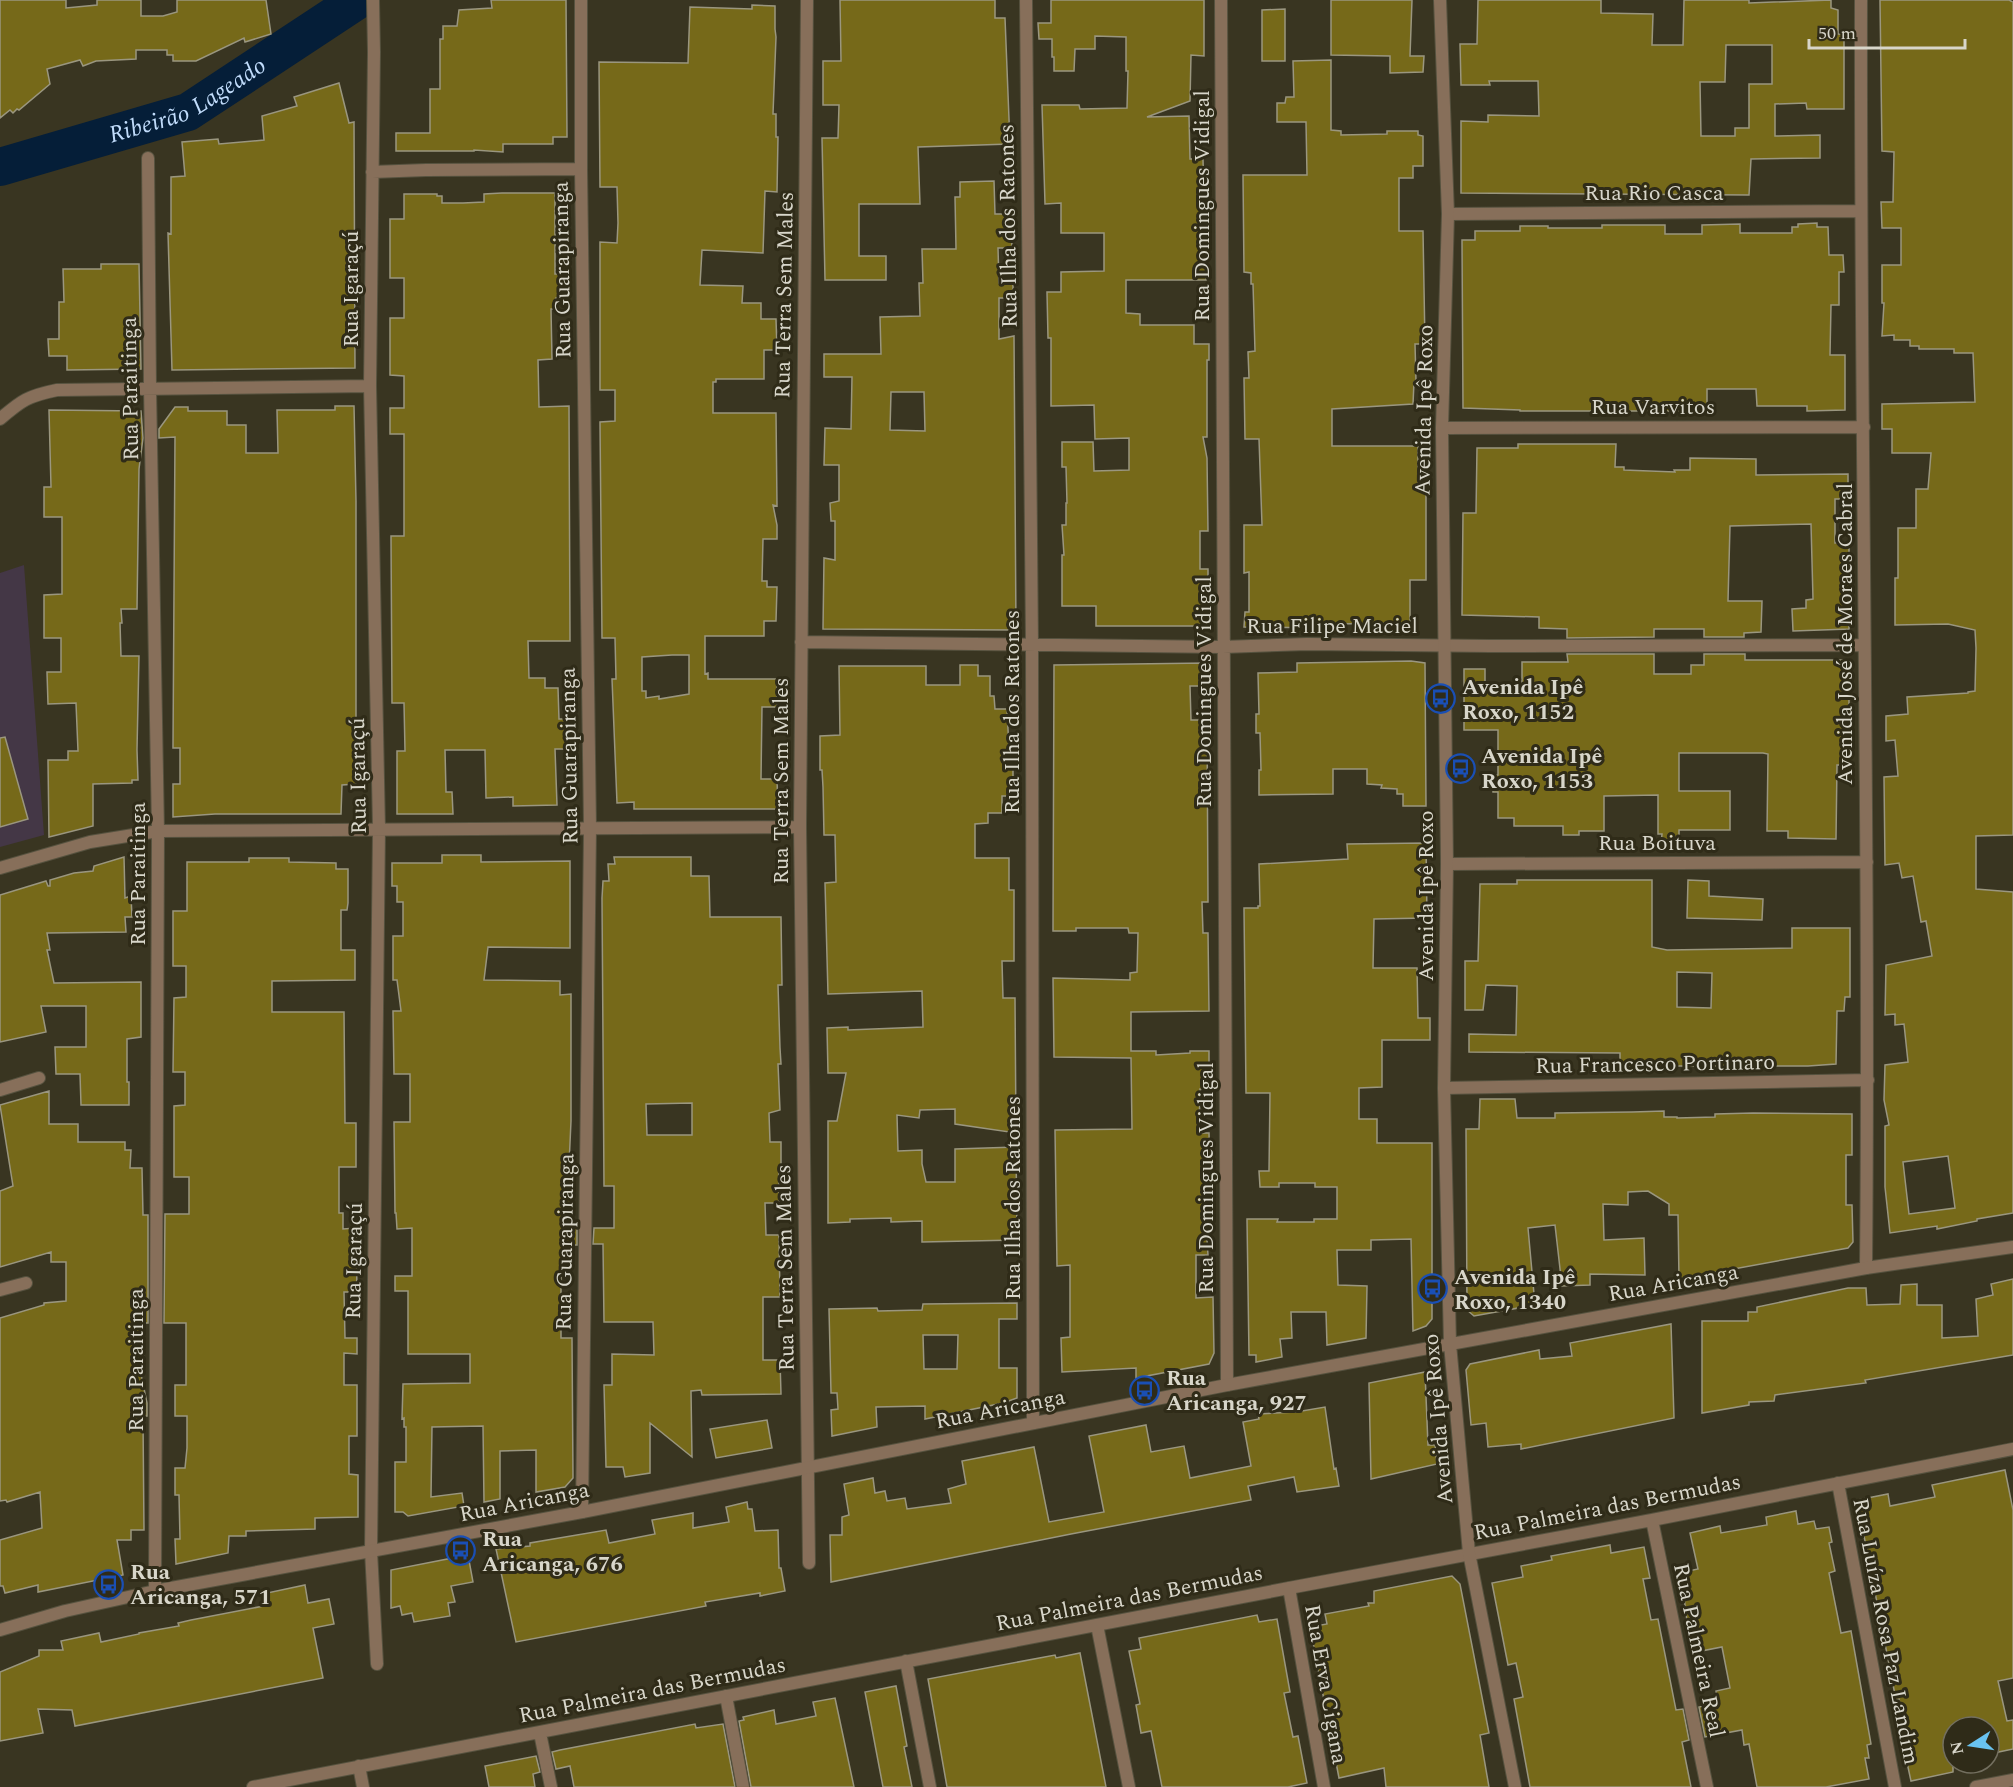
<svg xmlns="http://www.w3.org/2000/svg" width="2013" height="1787" font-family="Spectral,serif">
<rect width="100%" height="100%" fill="#393521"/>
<path fill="#443746" d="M24,565L44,835L0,847V573Z"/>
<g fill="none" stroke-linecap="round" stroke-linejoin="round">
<path stroke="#051e38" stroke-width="38" id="s1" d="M0,167L188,112L358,0"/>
</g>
<path fill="#766919" stroke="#9a967f" stroke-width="1.5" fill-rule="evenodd" d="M0,0H66V8L97,5V0H141V16H163L177,12V0H266L271,34L245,42L244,38L196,61H173V55H167V50H136V59L96,61L83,66L80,60L47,69L50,84L19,110L17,109L13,113L10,110L0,118Z
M491,0H566L567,137H553V144H503V152L474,150V151H396V133H430V89H440V39H443V26H457L459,10L492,8Z
M840,0H995V18H1005L1010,144L918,147L920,204H859V256H886V280H825L822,138H838L839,105H823V61H841Z
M1051,0H1204V56L1191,55L1190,101L1147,117L1189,116L1190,159H1203L1206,280H1126V313L1140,314V325H1194V344H1209V360H1207V437H1203L1207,458L1208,531H1200V569H1208V617L1201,626H1096V606H1062V555H1064L1062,525H1066V503H1067L1066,467H1062V442H1093L1094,471L1129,470V438L1095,439L1094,405L1051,406V338H1048L1047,292H1061V272L1104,271V233H1061V203L1045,204L1042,105H1079L1080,109L1127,108L1128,71H1126V37L1095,36V49H1075L1074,71H1054V57H1052V39H1039L1038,23H1051Z
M1331,0H1412L1410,56H1424L1423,72L1390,73V56L1331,55Z
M1478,0H1601V13L1653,14L1652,45H1683L1684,0H1749V3L1831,0V8L1838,10V34H1844V109H1807L1806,103L1775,104V136L1820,135V158L1751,159L1749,195L1461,193V121L1488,122V115L1539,116L1538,81H1489L1490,85H1461L1460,44H1477ZM1726,45H1772V84H1749V128H1735V136H1701L1700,82H1725Z
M1880,0H2009L2013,2V835L1976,836V889L2013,892V1213L1977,1219V1221L1937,1229V1226L1890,1233L1885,1187V1126L1889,1125L1884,1100L1885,1065L1908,1062L1904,1024L1895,1025V1014L1885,1015L1886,965L1932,956L1926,921L1921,922L1913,876L1902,878L1899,863L1885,865L1884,777L1898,776L1895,740L1886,741V716L1908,714L1907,697L1968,693V692L1975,691L1976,648L1975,630L1948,624L1895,625V578H1898V528H1916V489H1928L1931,453H1892V429H1882V404L1975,402L1973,353H1954V349H1919V346H1910V340H1894V335L1882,336L1884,303H1882V265H1901V228H1882L1881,202H1893L1894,152L1882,151ZM1948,1156L1955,1208L1909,1214L1903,1162Z
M752,5L775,6V29L776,37L773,114H776V137H778L777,192L765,191L763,253L702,250L700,285L743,286L742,303H761V319H776L777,350H764V379H716V382H713V413H776L777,506L773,505L777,525V539H763L762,581H767V587H777L776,621H764V636H705V674L708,673V679H777V707H762L761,779H777L778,809H634V802L617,803L612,679H616L615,638H602L600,422L615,421V390H600V242L617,243L618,223L617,187H600L599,62L688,63L690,7L752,9ZM672,655H689V694L659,699V696L646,698V691H642V657Z
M1285,9V61H1262V10Z
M1331,60V130L1341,131V135L1387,134V131H1418V135L1423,136V166H1413V178H1399V231H1423L1425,344H1415L1416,381L1414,382L1413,404L1332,409V446H1418V482H1426V580H1410V623L1333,624V628L1244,627L1245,612H1249V572L1244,573V525H1262L1259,439H1245L1244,378H1249L1248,352L1255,351L1253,284H1251V273L1244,272L1243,175H1307L1306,122H1277V103H1285L1286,97H1294L1293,61Z
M339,83L349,123L354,122L355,368L172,370L168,233L171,234V177L185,176L182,142L218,139L219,144L264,140L262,116L297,106L294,97Z
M994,181L995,214H1011L1012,248H998L999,283H1013V298H999V339L1014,336L1016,630L823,629L824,558L835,560V521H831L830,503L839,501V465H824L825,428L851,429L852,377H824V354H881L880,317L920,316L919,283H923L922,249H956L955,197H960V182ZM891,392H924L925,431L890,430Z
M502,193H555V274H569V298H556L555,309H551L552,359L538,360L539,407L569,406L570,641H528L529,678H545V688H558L559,719H571V749H555L557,805L513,806V797L486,798L485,750H445L446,792H452L453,814H397V751H405L404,703H392L391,536H404V434H390V408H404V376L390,375V318H404V278H390V219H404V194H437V196H442V203H463L484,202V194Z
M1817,223V227H1828L1829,255H1843L1844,272H1839V305H1831L1830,355H1845V410L1807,411V406H1757L1756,389H1707V411H1520V410L1463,408L1462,240H1475V231H1520V226H1548V228H1602V225H1665V234H1702V225L1740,224V233H1792V227H1798V224Z
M101,264H139L141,369L67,370V356H49L48,339H59V302H64L63,269H101Z
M335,406H354L356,501V784L342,785L341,814H215L173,817V784H180V748H173L175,437L159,438V429L175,407H188V411H227V425H246V453H278L277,410H335Z
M49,410L141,411L143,438L139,469L137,609H121L122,623H120L121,656H139L137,750L138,780H132V783L93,784V826L49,837L48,760H68V751H78L76,703L48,704L47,672H61V638H44V595L62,594V517H44V487H51Z
M1518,444H1616L1615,467H1624V470L1675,472L1674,470H1690V458L1756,459V475L1848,474V499H1835V543L1849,542V629L1793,631L1792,609L1806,608V600L1813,599L1811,524L1730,526L1728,601H1762L1761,632L1744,633V637H1704V629H1654V637L1567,638V629L1539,628V617L1462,615L1463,513H1476L1477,448H1518Z
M1567,654H1654V674H1691V665H1704V654H1745V660H1849V765H1837L1836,839L1788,838V831H1767L1768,754L1763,753H1679V791H1730V830H1679V845H1661L1662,834H1658V795L1604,796V831H1579V835H1563V826H1514V818H1498V792H1493V775H1498V730H1464V669H1485V689L1522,690V662H1568Z
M1411,661L1425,663L1426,806H1403V794H1397V789L1381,788L1382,785L1367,784V769H1333V794L1259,795V770H1261L1260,733H1256V714H1259L1258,673L1297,672V663Z
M1207,663V686H1190L1191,720H1207L1208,902H1202L1203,933H1208L1209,1011L1131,1012V1051H1156V1055L1190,1053V1051H1209V1089H1200L1199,1133H1209L1211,1211H1205L1208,1255H1196V1298L1213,1297L1214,1353L1209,1364L1136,1378V1368L1062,1372L1061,1338L1070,1337V1265L1057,1266L1055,1130L1132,1129L1131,1058L1054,1057L1053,978L1130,980V973L1137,972L1138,933H1129L1128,928H1076V931H1053L1054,665Z
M960,665H978V676H990V696H994L995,709H1007L1009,749H1013V796H1002V813H988V823L975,824V858H1009V890H1014V961H1002L1003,998H1015L1016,1133L955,1124V1109L920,1110L919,1118L897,1115L898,1151L922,1150V1164L926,1182H955V1149L1016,1147L1017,1240L922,1242V1221L891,1222V1218L850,1219V1222L828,1223V1121H837L846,1073H828L827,1028L848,1027V1030L923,1027L922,991L828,994L825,883L836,882L835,835H824L823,787L822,770H820V736L840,735L839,666H926V685H960Z
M5,737L28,819L0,827V738Z
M1426,843L1427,918L1374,919L1373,968H1417L1418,1018H1430V1040H1382V1087L1359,1088V1119H1377V1143H1432V1319L1426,1326L1413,1331L1411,1239L1371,1240V1250H1337L1338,1285L1367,1286L1366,1338L1327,1345L1326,1312H1291L1292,1338L1280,1339L1282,1357L1256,1362V1355H1249L1247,1219H1278L1277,1222H1314V1219H1337V1187H1315V1183H1279V1187H1260L1259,1171H1269L1270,1093H1246L1244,908H1258V906H1260L1259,864L1348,859L1347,844Z
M442,855H481V862L570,861V948L488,947L484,980L560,981V995L571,994V1121L569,1165H567V1197H572V1228H577V1245H567V1273H561V1338H572L573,1478L565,1487L536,1492V1450L500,1451V1499L484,1502L483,1426L432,1427L431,1497L462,1493L464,1506L408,1516L403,1512H395V1462H406V1427H404V1418L402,1419L403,1384L470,1383V1354H408V1291H395V1276H412V1228L397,1229L396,1213H395L394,1122H410V1074H394L393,1011H401L397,980H393V936H403V902H397V886H392V863H442Z
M124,857L125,898L131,896L132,917H125L126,932L47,933L50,950H47L54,983L141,982V1037L127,1039V1082H129V1105H81L80,1074H56L55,1047H86V1006H41L46,1032L0,1042V895L46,881L48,886H50V880L74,873L93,871L94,866Z
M614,857H691V876H709L710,917H781L782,985H778L780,1048L781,1064H778L780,1110L769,1113L770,1142H781V1172H779V1203H765L766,1235H779L780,1297H763V1360H780L781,1394L702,1395L701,1390L691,1391L692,1457L650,1423V1473L625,1477L623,1467H606L604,1385H612V1354L654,1355L653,1322H604L603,1244H593L594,1228H614V1186H604L602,898L603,881H609L608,864H615ZM692,1103V1135H647L646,1104Z
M249,858H289V862L336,863V869H348V903L347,910H341V950H355V980L272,981V1012H344L345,1123H356V1167H339V1213H343V1229L356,1228L357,1292H344L345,1338H357V1354L344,1353V1385H357V1436H349V1474L358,1475V1517L315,1518V1529L246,1531V1536H229L228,1553L176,1564L175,1539H180L179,1495H175V1468H185L187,1448V1416H175V1385H186V1323H164L165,1214H189V1177H174V1106L185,1105V1072H173L174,998L186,997V966H173V911H187V862H249Z
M1517,880H1652V947L1667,950L1792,948V928H1850V997H1845L1844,1011H1837L1836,1064L1808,1066H1676V1064L1620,1066V1053L1469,1052V1034L1516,1035L1517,986L1486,985L1483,1010H1465V961H1478L1480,884H1517ZM1677,972L1712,973L1711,1008L1677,1007Z
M1688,880L1709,881V896L1763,899L1762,920L1687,918Z
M49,1091V1124H78V1142H125V1150H131L130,1168H142L143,1215H148V1323H144V1355H137L147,1403V1416H144L143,1419L144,1530H131V1540H117L123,1575L38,1592V1585L5,1593L3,1586H0V1540L42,1528L40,1492L7,1502L6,1500L0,1501V1318L44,1305V1303L66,1301V1262H51V1252L0,1267V1191L13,1186L0,1105Z
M1480,1099H1515L1517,1118H1555V1113L1632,1112L1664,1111V1117H1677V1118L1715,1117V1114L1753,1113L1852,1114V1155H1846V1205H1852L1853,1242L1848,1248L1679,1279L1678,1215H1669V1204L1648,1191L1628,1192V1205L1603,1204L1604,1240L1644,1238L1645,1275L1590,1274V1285L1562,1286L1555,1225L1528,1228L1535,1305L1474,1316L1467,1310L1466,1129H1479Z
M2013,1279V1355L1865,1380L1866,1383L1775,1395L1774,1401L1749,1402V1405L1702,1413V1321H1748V1312H1757V1307L1848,1288H1866L1867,1305L1900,1304L1901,1285L1917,1284V1305H1942V1338L1978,1336L1976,1299L1993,1295L1991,1284Z
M1017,1303V1319H999V1368H1017V1398L1003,1403L925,1419V1406L876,1407L877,1427L832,1436L831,1410L838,1409L837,1393H831L829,1309L877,1308L878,1311L922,1310L923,1304ZM923,1335H958L957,1369H924Z
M1671,1324L1674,1418L1521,1449V1444L1488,1447L1486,1423L1471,1425L1466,1370L1470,1364L1539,1350L1540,1359L1572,1356L1570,1343Z
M1425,1372L1428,1445H1435L1437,1464L1371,1479L1369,1383Z
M1325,1407L1334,1469L1336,1468L1339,1486L1297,1492L1294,1477L1248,1486L1251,1500L1071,1534L831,1582L830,1535H842V1517L849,1515L844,1484L873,1478L875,1493L885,1491L887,1501L905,1498L907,1509L951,1503L948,1489L966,1484L962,1461L1034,1447L1049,1522L1104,1512L1089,1436L1146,1425L1151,1452L1184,1446L1190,1478L1251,1466L1243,1422L1259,1419L1258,1414L1296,1412Z
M767,1420L772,1448L716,1458L710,1429Z
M2005,1470L2013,1510V1678L1998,1681L2007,1721L2013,1720V1749L1989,1754V1727H1953V1772L1911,1781L1906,1758L1910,1757L1899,1699L1896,1700L1857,1500L1888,1494L1890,1506L1935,1497L1932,1485Z
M747,1502L748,1509H752L755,1531L778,1530L779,1568H781L785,1591L760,1596V1593L705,1602L706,1606L516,1642L496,1549L530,1546V1543L606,1530L609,1543L655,1534L652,1520L693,1513V1528L729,1522L726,1507Z
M1796,1511L1798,1524L1814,1521L1816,1529L1829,1527L1832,1542L1829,1543L1835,1571L1829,1573L1841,1633L1851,1631L1871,1744L1867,1745L1869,1758H1865L1869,1779L1826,1787H1757L1749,1744L1744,1745L1742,1730L1705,1737L1699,1707L1718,1703L1716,1691L1730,1688L1722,1647L1691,1653L1682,1581L1686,1580L1684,1572L1698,1569L1690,1533L1720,1526L1721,1533L1767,1525L1766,1517Z
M1610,1545L1611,1553L1644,1547L1650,1578L1643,1579L1651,1620L1658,1619L1676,1710L1683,1709L1689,1740L1682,1742L1691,1787H1530L1514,1699L1523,1697L1516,1663L1508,1665L1492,1583L1523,1577L1521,1566L1552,1560L1551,1556Z
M468,1555L473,1582L451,1586L455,1602L448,1603L450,1616L414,1622L412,1613L402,1615L400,1606L391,1608V1570Z
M1452,1576L1460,1584L1489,1733L1480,1735L1489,1787H1386L1384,1768L1339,1778L1310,1627L1327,1624L1325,1614L1369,1606L1368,1603H1374V1591Z
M305,1585L308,1603L329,1599L334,1624L313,1628L323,1678L75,1726L72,1710L38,1709L43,1733L0,1741V1672L39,1656V1650H63L61,1641L99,1633L101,1642L139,1634V1633L179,1626L178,1623L191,1620L269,1605L267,1593Z
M1257,1615L1259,1622L1277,1619L1290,1692L1284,1693L1293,1737L1298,1736L1307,1783L1288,1787H1162L1151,1731L1141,1733L1136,1705L1140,1704L1129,1651L1141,1649L1139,1638Z
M1080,1653L1106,1787H947L928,1679L1055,1655L1056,1658Z
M896,1686L907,1746L904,1747L912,1787H883L865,1692Z
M835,1698L854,1787H751L739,1721L744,1720L743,1717L774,1710L776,1724L816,1716L813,1702Z
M695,1724L696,1728L723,1724L735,1787H574L570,1766L556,1769L552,1752L560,1750Z
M536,1756L540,1772L533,1774L535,1787H489L485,1766Z"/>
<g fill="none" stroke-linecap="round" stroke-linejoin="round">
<defs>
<path id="minor" d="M373,0L374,52L370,386L379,829L371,1551L377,1664
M581,0V169L590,828L582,1512
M807,0L800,827L809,1563
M1026,0L1032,645L1033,1423
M1221,0L1227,1385
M1861,0C1860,423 1870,845 1866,1268
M148,158L150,388L158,831L155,1591
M372,172L426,170L581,169
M1448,214L1861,211
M0,419C22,400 28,396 57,390L370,386
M1442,428L1864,427
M801,642L1223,647L1307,644L1490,646L1864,645
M1447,864L1867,862
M0,868L90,842L158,831L800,827
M1444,1088L1868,1080
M0,1090L39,1078
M0,1290L26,1283
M1838,1483L1895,1787
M1652,1520L1707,1787
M1289,1588L1324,1787
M1097,1625L1129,1787
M906,1661L930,1787
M726,1696L743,1787
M540,1733L551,1787
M359,1766L363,1787
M253,1787L1289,1588L1652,1520L2013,1449
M1976,1787L2013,1780"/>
<path id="tertiary" d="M1440,0L1448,214L1442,428L1447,864L1444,1088L1450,1344L1469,1553L1515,1787
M0,1630L65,1611L155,1591L582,1512L1227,1385L1866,1268L2013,1247"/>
</defs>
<use href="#minor" stroke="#56523f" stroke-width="14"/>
<use href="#tertiary" stroke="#56523f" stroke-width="14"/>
<use href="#minor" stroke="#876f5a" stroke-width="12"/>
<use href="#tertiary" stroke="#876f5a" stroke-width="12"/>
</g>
<defs>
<symbol id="bus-ring" viewBox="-11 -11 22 22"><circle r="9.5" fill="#2f2b18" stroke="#1a4fb4" stroke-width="1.5"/><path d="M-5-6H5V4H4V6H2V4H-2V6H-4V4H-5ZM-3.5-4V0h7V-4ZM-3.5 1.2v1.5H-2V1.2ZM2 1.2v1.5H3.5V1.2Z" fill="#1a4fb4"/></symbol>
</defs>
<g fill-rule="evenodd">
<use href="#bus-ring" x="1424" y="682" width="33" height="33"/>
<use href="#bus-ring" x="1444" y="752" width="33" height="33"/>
<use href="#bus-ring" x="1416" y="1272" width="33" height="33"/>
<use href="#bus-ring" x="1128" y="1374" width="33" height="33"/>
<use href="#bus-ring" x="444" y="1534" width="33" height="33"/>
<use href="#bus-ring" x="92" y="1568" width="33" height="33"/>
</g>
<g text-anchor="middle" stroke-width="6" stroke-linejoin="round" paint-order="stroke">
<g font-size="22" fill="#d8d6ca" stroke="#2f2b18">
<text x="1654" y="200">Rua Rio Casca</text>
<text transform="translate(1201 206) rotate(-90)" y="8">Rua Domingues Vidigal</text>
<text transform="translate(1007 226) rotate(-91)" y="8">Rua Ilha dos Ratones</text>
<text transform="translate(561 270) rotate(-91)" y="8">Rua Guarapiranga</text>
<text transform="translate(350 289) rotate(-90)" y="8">Rua Igaraçú</text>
<text transform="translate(783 295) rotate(-89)" y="8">Rua Terra Sem Males</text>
<text transform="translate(129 389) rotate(-91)" y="8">Rua Paraitinga</text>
<text x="1653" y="414">Rua Varvitos</text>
<text transform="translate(1423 410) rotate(-89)" y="8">Avenida Ipê Roxo</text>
<text x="1332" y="633">Rua Filipe Maciel</text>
<text transform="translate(1844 634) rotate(-90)" y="8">Avenida José de Moraes Cabral</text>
<text transform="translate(1203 692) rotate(-90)" y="8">Rua Domingues Vidigal</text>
<text transform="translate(1011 712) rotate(-90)" y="8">Rua Ilha dos Ratones</text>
<text transform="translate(568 756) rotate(-91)" y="8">Rua Guarapiranga</text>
<text transform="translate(357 776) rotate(-91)" y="8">Rua Igaraçú</text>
<text transform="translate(780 781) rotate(-90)" y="8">Rua Terra Sem Males</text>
<text x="1657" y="850">Rua Boituva</text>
<text transform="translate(137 874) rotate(-90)" y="8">Rua Paraitinga</text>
<text transform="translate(1425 896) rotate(-90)" y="8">Avenida Ipê Roxo</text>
<text transform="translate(1655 1063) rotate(-1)" y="8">Rua Francesco Portinaro</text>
<text transform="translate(1205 1178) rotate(-90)" y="8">Rua Domingues Vidigal</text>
<text transform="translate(1012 1198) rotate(-90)" y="8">Rua Ilha dos Ratones</text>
<text transform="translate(564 1242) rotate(-89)" y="8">Rua Guarapiranga</text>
<text transform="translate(353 1261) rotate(-89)" y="8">Rua Igaraçú</text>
<text transform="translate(784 1268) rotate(-91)" y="8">Rua Terra Sem Males</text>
<text transform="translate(1673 1282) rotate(-10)" y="8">Rua Aricanga</text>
<text transform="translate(135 1360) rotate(-90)" y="8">Rua Paraitinga</text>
<text transform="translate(1000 1408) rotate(-11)" y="8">Rua Aricanga</text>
<text transform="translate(1437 1419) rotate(-95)" y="8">Avenida Ipê Roxo</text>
<text transform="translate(524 1501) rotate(-11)" y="8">Rua Aricanga</text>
<text transform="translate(1607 1506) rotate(-11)" y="8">Rua Palmeira das Bermudas</text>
<text transform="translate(1129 1597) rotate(-11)" y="8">Rua Palmeira das Bermudas</text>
<text transform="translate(1887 1631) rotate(79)" y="8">Rua Luíza Rosa Paz Landim</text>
<text transform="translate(1700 1650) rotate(78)" y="8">Rua Palmeira Real</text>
<text transform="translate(1327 1684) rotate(80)" y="8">Rua Erva Cigana</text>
<text transform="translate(652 1689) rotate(-11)" y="8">Rua Palmeira das Bermudas</text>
</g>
<g font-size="22" font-weight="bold" fill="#d8d6ca" stroke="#2f2b18" text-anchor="start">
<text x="1462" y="694">Avenida Ipê<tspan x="1462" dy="25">Roxo, 1152</tspan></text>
<text x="1481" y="763">Avenida Ipê<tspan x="1481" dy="25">Roxo, 1153</tspan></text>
<text x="1454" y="1284">Avenida Ipê<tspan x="1454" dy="25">Roxo, 1340</tspan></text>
<text x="1166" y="1385">Rua<tspan x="1166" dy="25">Aricanga, 927</tspan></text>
<text x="482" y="1546">Rua<tspan x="482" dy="25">Aricanga, 676</tspan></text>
<text x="130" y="1579">Rua<tspan x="130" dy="25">Aricanga, 571</tspan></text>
</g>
<g font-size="24" font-style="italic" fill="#c1dcfb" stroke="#2f2b18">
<text dy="8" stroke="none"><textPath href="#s1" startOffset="200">Ribeirão Lageado</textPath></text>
</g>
</g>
<g transform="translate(1971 1745) rotate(258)"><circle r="28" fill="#2f2b18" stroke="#736f5f" stroke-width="1.5"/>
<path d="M0-4.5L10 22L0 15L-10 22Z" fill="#69c3f1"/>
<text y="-9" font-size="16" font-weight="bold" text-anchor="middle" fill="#d8d6ca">N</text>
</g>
<path d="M1809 39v9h156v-9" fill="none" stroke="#d8d6ca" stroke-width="3"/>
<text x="1818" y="39" font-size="18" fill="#d8d6ca" stroke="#2f2b18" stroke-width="4.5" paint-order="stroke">50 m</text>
</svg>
